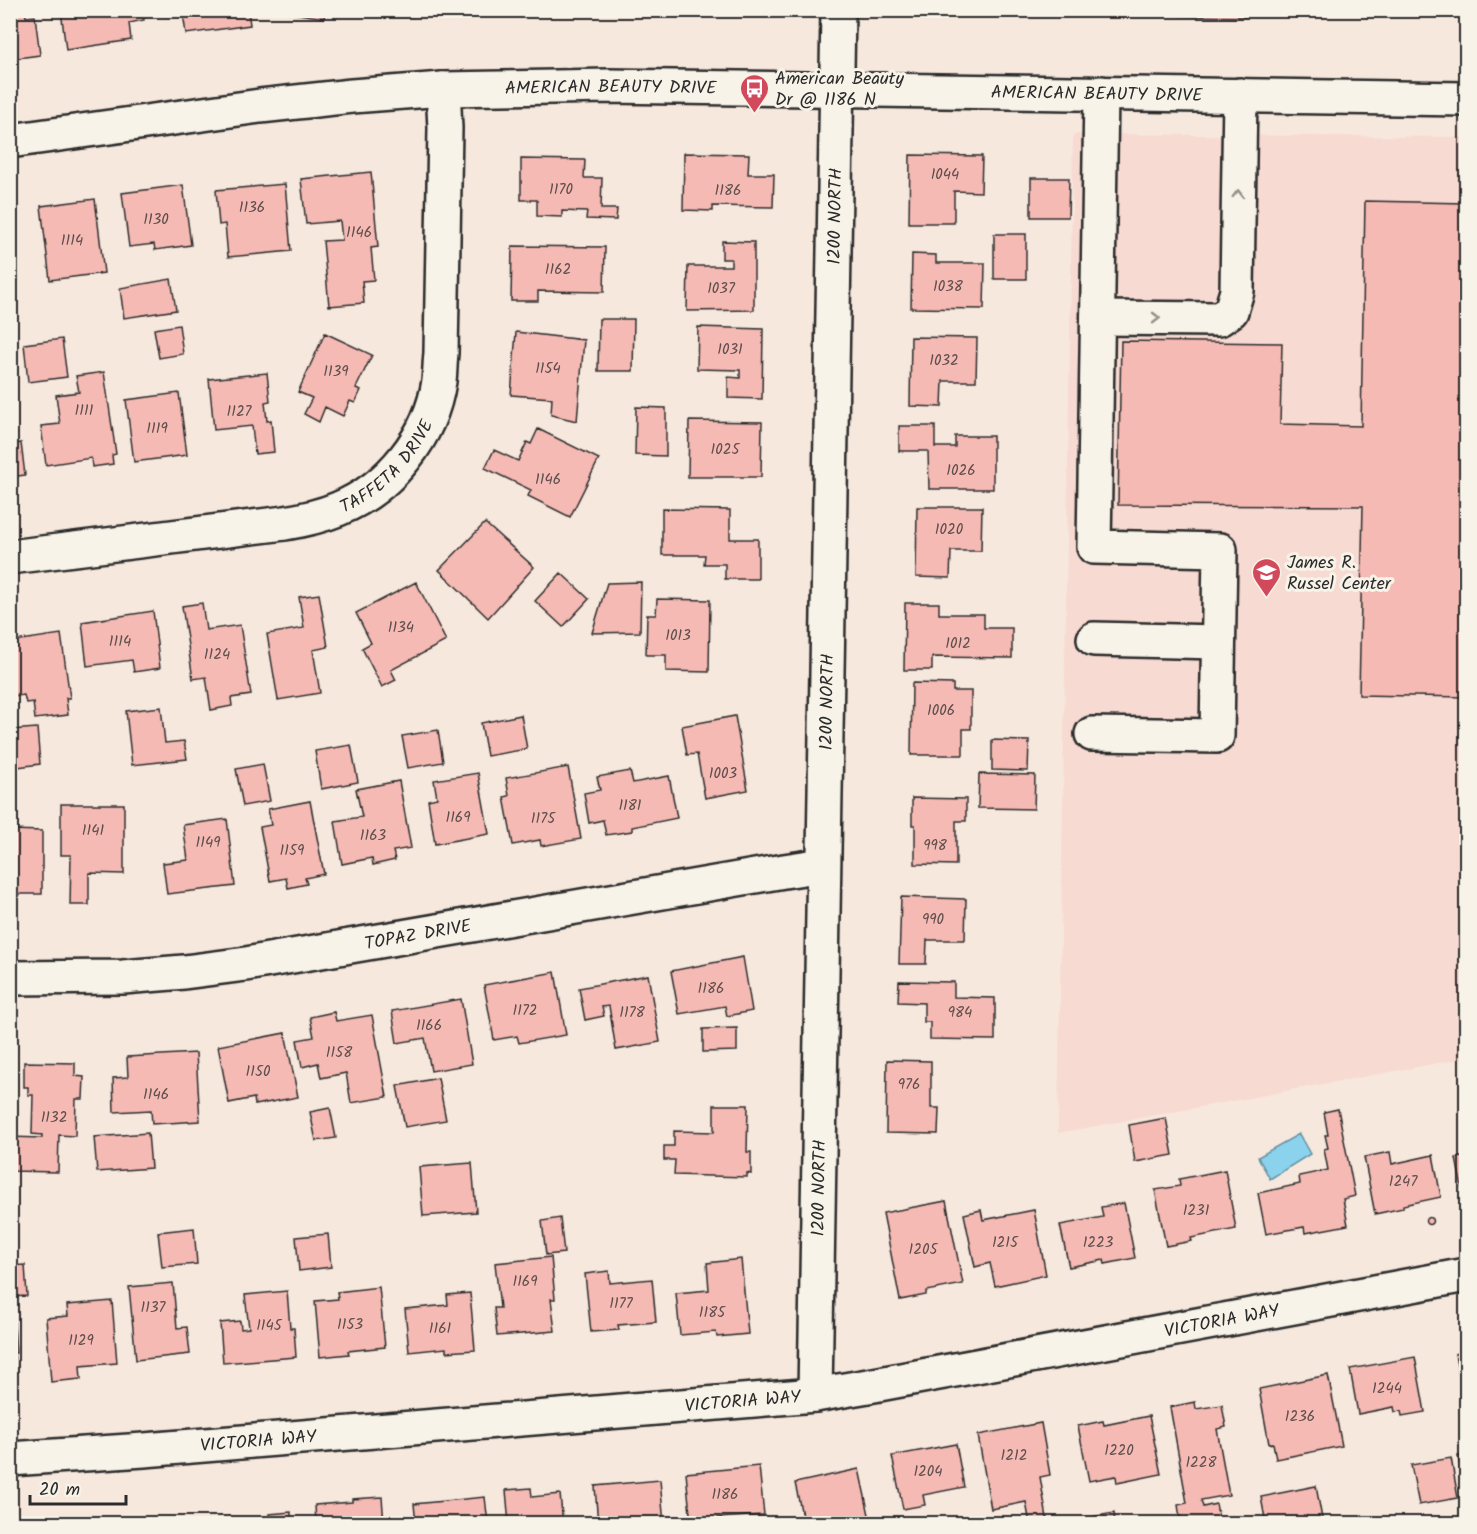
<svg xmlns="http://www.w3.org/2000/svg" width="1477" height="1534" font-family="Kalam,sans-serif">
<rect width="100%" height="100%" fill="#f7e8de"/>
<filter id="ink" filterUnits="userSpaceOnUse"><feTurbulence type="fractalNoise" baseFrequency=".0167" numOctaves="2"/><feDisplacementMap in="SourceGraphic" scale="12" xChannelSelector="R" yChannelSelector="G"/><feConvolveMatrix kernelMatrix="1 2 1 2 8 2 1 2 1" color-interpolation-filters="sRGB"/></filter>
<g filter="url(#ink)">
<path fill="#f7dad1" d="M1073,134L1466,137V1058L1058,1133Z"/>
<path fill="#8bd2ed" stroke="#658f9f" stroke-width="1.5" d="M1299,1134L1310,1154L1270,1179L1258,1157Z"/>
<path fill="#f6bab4" stroke="#2b2b2b" stroke-width="1.5" d="M10,10H25L26,17L35,16L40,55L10,59Z
M61,10H143L144,20L129,23L131,40L66,50Z
M166,10H248L250,25L186,34L183,13L166,16Z
M272,10H325L324,18Z
M398,10H419V16L398,17Z
M536,10H589V11L536,13Z
M621,10H676V12L621,13Z
M1007,10H1068V14L1007,13Z
M1089,10H1151V15H1089Z
M1180,10H1246V17L1180,16Z
M684,153L749,154L748,174H774L773,207L713,206V211L683,210Z
M910,155L982,156L981,192L954,191V223H909Z
M521,159L585,160L584,178H602L601,209H617L616,220L586,219L587,212L562,211V217L537,216V200H521Z
M371,172L378,247L371,248L374,280L362,281L364,303L329,306L323,241L342,240L340,221L306,224L301,179Z
M1031,178H1069L1068,217H1031Z
M285,184L291,251L228,257L225,224L219,225L216,190Z
M183,185L191,245L155,250L154,244L129,247L122,193Z
M95,199L104,273L50,280L41,206Z
M1365,201L1466,203V697L1359,695L1363,506L1118,505L1121,341L1282,343L1280,424L1361,426Z
M994,234H1026V279H994Z
M722,241L754,242V310L687,311L688,266H731V259H722Z
M512,246L605,247L604,292L538,291V301H511Z
M912,254L936,255V263H985L984,309L911,308Z
M171,279L176,310L124,318L120,288Z
M599,319H634L633,371H598Z
M179,325L183,354L159,358L154,329Z
M698,327L763,329L762,399L728,398V377L740,378V370L697,369Z
M516,332L584,340L577,421L551,415L552,398L511,395Z
M325,333L372,355L356,388L361,390L355,403L350,401L343,416L325,407L319,422L304,414L312,398L298,392Z
M911,337L977,338L976,381H943L942,407L910,406Z
M62,339L67,377L28,382L24,344Z
M104,372L116,454L112,455L113,464L92,467L91,458L46,465L41,426L60,424L56,395L79,392L76,376Z
M267,373L270,401L265,402L267,421L271,420L274,452L255,454L252,426L214,430L209,379Z
M179,393L187,455L134,462L126,400Z
M636,407L666,408V456L635,455Z
M689,421L762,422L761,477H688Z
M899,426H935V447H955V436H993V489H929L928,451H899Z
M538,429L599,459L570,517L528,496L531,490L485,468L494,450L518,461L527,442L531,444Z
M21,443L25,475L10,477V445Z
M917,507H982L981,551H951L950,578L916,577Z
M662,509L730,510V539H758V579H725V564H704L705,555H662Z
M485,523L534,567L488,618L439,570Z
M561,573L589,599L563,627L535,601Z
M416,582L446,641L391,670L396,680L382,687L362,648L371,643L356,613Z
M641,582L640,632L592,633L607,583Z
M319,594L328,647L313,650L320,693L278,700L267,634L304,628L299,597Z
M657,599L710,600L709,672L666,671V655H646L647,615H656Z
M202,603L206,630L240,625L251,695L231,698L232,706L211,710L206,677L193,679L182,606Z
M905,603H939V614H984V628H1012V658L932,657V670H904Z
M153,611L160,668L134,672L132,660L87,666L82,622Z
M10,632H13L15,641L61,634L70,698H66L68,715L35,719L33,702L26,703L24,695L10,697Z
M912,683L953,684V691H971V729H963V755H911Z
M161,707L165,743L184,741L187,759L132,765L126,711Z
M521,715L527,749L487,756L481,723Z
M735,716L748,790L705,798L697,754L687,755L682,726Z
M37,728L40,764L10,768V730Z
M438,730L443,762L408,768L402,736Z
M992,740L1029,741L1028,771L992,770Z
M351,745L358,782L321,789L315,751Z
M263,764L270,801L243,806L236,769Z
M568,767L581,839L541,846L540,840L513,845L504,797L509,796L506,778Z
M630,771L633,783L669,776L677,818L632,827V831L606,835L603,820L589,823L584,793L600,790L597,777Z
M478,773L489,834L435,844L428,800L437,798L434,780Z
M979,774L1035,775L1034,809L978,808Z
M399,781L411,848L393,851L395,860L373,865L372,858L342,864L335,821L362,817L356,789Z
M912,798L966,799V821H956V865L915,864V825H912Z
M310,801L324,874L305,878L307,884L288,888L286,878L270,881L260,827L271,825L268,809Z
M61,804H124V874L89,873V905H70L71,855H61Z
M227,819L235,886L167,894L163,863L188,860L183,825Z
M10,830L42,831V894H10Z
M901,897L966,899L965,940H927L926,964H899Z
M743,957L752,1011L727,1016L725,1006L679,1014L671,971Z
M555,972L566,1035L519,1043L517,1036L494,1040L484,985Z
M648,975L660,1042L616,1050L609,1006L602,1007L604,1016L585,1020L579,988Z
M899,981L954,982V997L995,998V1040L930,1039V1022H924V1003L898,1002Z
M461,999L472,1064L431,1071L425,1038L397,1043L392,1011Z
M334,1012L336,1021L372,1015L387,1097L351,1103L346,1073L321,1078L318,1063L302,1067L297,1040L314,1037L310,1017Z
M737,1028V1051L703,1052V1029Z
M285,1033L298,1097L255,1105L254,1098L229,1103L218,1046Z
M196,1053L200,1121L152,1124L151,1110L114,1112L113,1078L128,1077L127,1057Z
M887,1060L931,1061V1108H939L938,1134L886,1133Z
M24,1062L75,1063V1076L84,1077L83,1099H76L75,1136L59,1135L58,1172L10,1171V1137L42,1138V1135L32,1134L33,1095H28V1087H24Z
M438,1078L446,1120L405,1127L397,1086Z
M714,1105H748L747,1152H751V1174L747,1173V1177L674,1175L675,1160H664V1146H674V1131L714,1132Z
M330,1108L336,1138L316,1141L310,1112Z
M1338,1109L1355,1196L1343,1199L1348,1225L1305,1233L1304,1227L1266,1234L1258,1193L1300,1184L1299,1176L1328,1170L1324,1149L1328,1148L1325,1135H1328L1324,1112Z
M1166,1118L1173,1155L1135,1162L1129,1125Z
M148,1133L151,1168L97,1172L94,1137Z
M1390,1152L1392,1164L1433,1155L1441,1197L1403,1205V1208L1375,1214L1364,1157Z
M1466,1156V1199H1464L1456,1158Z
M472,1163L476,1212L423,1216L419,1167Z
M1225,1170L1236,1229L1191,1238L1192,1241L1166,1246L1155,1190L1180,1186L1179,1179Z
M946,1201L963,1284L926,1291V1295L900,1300L883,1213Z
M1124,1203L1135,1258L1105,1264L1104,1260L1069,1267L1060,1225L1103,1217L1101,1207Z
M981,1210L983,1220L1034,1210L1046,1275L995,1286L990,1263L975,1267L964,1214Z
M1425.5 1221a3.5 3.5 0 1 1 7 0a3.5 3.5 0 1 1-7 0Z
M560,1218L564,1253L546,1255L542,1221Z
M194,1228L197,1264L162,1267L158,1232Z
M328,1234L331,1267L299,1271L296,1237Z
M551,1257L555,1299H551L555,1331L497,1336L494,1308H500L495,1263Z
M741,1259L748,1334L717,1337L716,1332L680,1335L676,1293L709,1290L707,1263Z
M25,1265L27,1296L10,1297V1266Z
M609,1271L610,1283L652,1279L656,1322L618,1325L619,1330L591,1332L585,1274Z
M173,1283L177,1328L187,1327L190,1354L136,1360L129,1287Z
M379,1287L385,1347L348,1351L349,1354L320,1357L315,1301L338,1299L337,1292Z
M287,1291L290,1328H294L296,1357L223,1363L220,1323L240,1321L241,1329L249,1328L245,1295Z
M470,1293L475,1350L446,1352V1348L409,1352L405,1309L448,1305L447,1295Z
M112,1301L117,1363L80,1366L81,1379L51,1382L46,1318L68,1316L67,1305Z
M10,1309H13L16,1353H14L16,1375L10,1376Z
M1466,1351V1409L1455,1354Z
M1415,1357L1425,1412L1402,1416L1401,1411L1395,1412L1394,1407L1358,1414L1350,1369Z
M1328,1375L1342,1446L1276,1459L1273,1443L1269,1444L1259,1389Z
M1195,1402L1196,1409L1222,1405L1226,1427L1217,1429L1229,1495L1201,1500L1203,1507L1216,1504L1220,1524H1181L1178,1505L1187,1503L1170,1407Z
M1149,1416L1161,1474L1117,1483L1116,1476L1089,1481L1078,1426L1103,1421L1104,1425Z
M1041,1423L1050,1475L1040,1477L1048,1524H1030L1026,1502L991,1509L978,1435Z
M956,1444L964,1487L923,1495L925,1505L903,1509L892,1456Z
M1466,1454V1493H1465L1458,1456Z
M1451,1458L1458,1498L1419,1505L1411,1465Z
M759,1466L764,1515L718,1518L719,1524H691L686,1473Z
M859,1469L871,1524H804L795,1483Z
M660,1480L664,1524H598L595,1486Z
M1316,1486L1323,1524H1266L1261,1497Z
M531,1488L532,1497L560,1494L563,1524H509L506,1490Z
M382,1497L384,1524H316L315,1505L352,1502V1499Z
M485,1497L488,1524H416L414,1504Z
M291,1512V1521H295V1524H250L269,1522V1514Z
M1114,1513L1115,1524H1079L1078,1519Z"/>
<g fill="none" stroke-linecap="round" stroke-linejoin="round">
<defs>
<g id="minor">
<path id="s1" d="M10,141L260,106L352,96L443,89L609,86L1466,99"/>
<path d="M1098,318L1219,319L1231,311L1237,291L1240,95"/>
<path id="s2" d="M10,557L285,523C303,520 321,516 338,509C390,488 431,436 439,381C440,372 440,362 441,353L445,128L443,89"/>
<path d="M1094,639L1218,642"/>
<path d="M1092,734L1217,736L1220,550L1094,547L1101,93"/>
<path id="s3" d="M10,978L123,977L184,972L246,964L784,871L823,865"/>
<path id="s4" d="M815,1395L838,10"/>
<path id="s5" d="M10,1459L144,1450L815,1395L874,1385L1466,1275"/>
</g>
</defs>
<use href="#minor" stroke="#2b2b2b" stroke-width="38"/>
<use href="#minor" stroke="#f7f3e8" stroke-width="33"/>
</g>
<defs><path id="oneway-chevron" d="M-2-3.5L2.5 0L-2 3.5" fill="none" stroke-width="1.6" stroke-linecap="round" stroke-linejoin="round" transform="scale(1.5)"/></defs>
<g stroke="#918f8a">
<use href="#oneway-chevron" transform="translate(1238 194) rotate(-89)"/>
<use href="#oneway-chevron" transform="translate(1156 318)"/>
</g>
</g>
<defs>
<symbol id="bus-pin" viewBox="-11 -11 22 30"><path d="M0 17L-7.5 6A9.5 9.5 0 1 1 7.5 6Z" fill="#d1495b" stroke="#f7f3e8"/><path d="M-5-6H5V4H4V6H2V4H-2V6H-4V4H-5ZM-3.5-4V0h7V-4ZM-3.5 1.2v1.5H-2V1.2ZM2 1.2v1.5H3.5V1.2Z" fill="#fff"/></symbol>
<symbol id="school-pin" viewBox="-11 -11 22 30"><path d="M0 17L-7.5 6A9.5 9.5 0 1 1 7.5 6Z" fill="#d1495b" stroke="#f7f3e8"/><path d="M0-5L7-2L0 1L-7-2ZM-4 1L0 2.5L4 1V4Q0 6-4 4Z" fill="#fff"/></symbol>
</defs>
<g fill-rule="evenodd">
<use href="#bus-pin" x="738" y="72" width="33" height="45"/>
<use href="#school-pin" x="1250" y="556" width="33" height="45"/>
</g>
<g text-anchor="middle" stroke-width="6" stroke-linejoin="round" paint-order="stroke">
<g font-size="15" fill="#5e4f4d">
<text x="945" y="179">1044</text>
<text x="561" y="194">1170</text>
<text x="728" y="195">1186</text>
<text x="252" y="212">1136</text>
<text x="156" y="224">1130</text>
<text x="359" y="237">1146</text>
<text x="72" y="245">1114</text>
<text x="558" y="274">1162</text>
<text x="948" y="291">1038</text>
<text x="721" y="293">1037</text>
<text x="730" y="354">1031</text>
<text x="944" y="365">1032</text>
<text x="548" y="373">1154</text>
<text x="336" y="376">1139</text>
<text x="84" y="415">1111</text>
<text x="239" y="416">1127</text>
<text x="157" y="433">1119</text>
<text x="725" y="454">1025</text>
<text x="961" y="475">1026</text>
<text x="548" y="484">1146</text>
<text x="949" y="534">1020</text>
<text x="401" y="632">1134</text>
<text x="678" y="640">1013</text>
<text x="120" y="646">1114</text>
<text x="958" y="648">1012</text>
<text x="217" y="659">1124</text>
<text x="941" y="715">1006</text>
<text x="723" y="778">1003</text>
<text x="630" y="810">1181</text>
<text x="458" y="822">1169</text>
<text x="543" y="823">1175</text>
<text x="93" y="835">1141</text>
<text x="373" y="840">1163</text>
<text x="208" y="847">1149</text>
<text x="935" y="850">998</text>
<text x="292" y="855">1159</text>
<text x="933" y="924">990</text>
<text x="711" y="993">1186</text>
<text x="525" y="1015">1172</text>
<text x="632" y="1017">1178</text>
<text x="960" y="1017">984</text>
<text x="429" y="1030">1166</text>
<text x="339" y="1057">1158</text>
<text x="258" y="1076">1150</text>
<text x="909" y="1089">976</text>
<text x="156" y="1099">1146</text>
<text x="54" y="1122">1132</text>
<text x="1403" y="1186">1247</text>
<text x="1196" y="1215">1231</text>
<text x="1005" y="1247">1215</text>
<text x="1098" y="1247">1223</text>
<text x="923" y="1254">1205</text>
<text x="525" y="1286">1169</text>
<text x="621" y="1308">1177</text>
<text x="153" y="1312">1137</text>
<text x="712" y="1317">1185</text>
<text x="350" y="1329">1153</text>
<text x="269" y="1330">1145</text>
<text x="440" y="1333">1161</text>
<text x="81" y="1345">1129</text>
<text x="1387" y="1393">1244</text>
<text x="1300" y="1421">1236</text>
<text x="1119" y="1455">1220</text>
<text x="1014" y="1460">1212</text>
<text x="1201" y="1467">1228</text>
<text x="928" y="1476">1204</text>
<text x="725" y="1499">1186</text>
</g>
<g font-size="18" fill="#2b2b2b" stroke="#f7f3e8" text-anchor="start">
<text x="775" y="84">American Beauty<tspan x="775" dy="21">Dr @ 1186 N</tspan></text>
<text x="1287" y="568">James R.<tspan x="1287" dy="21">Russel Center</tspan></text>
</g>
<g font-size="18" fill="#2b2b2b" stroke="#f7f3e8">
<text dy="6" stroke="none"><textPath href="#s1" startOffset="604">AMERICAN BEAUTY DRIVE</textPath></text>
<text dy="6" stroke="none"><textPath href="#s1" startOffset="1090">AMERICAN BEAUTY DRIVE</textPath></text>
<text dy="6" stroke="none"><textPath href="#s4" startOffset="1179">1200 NORTH</textPath></text>
<text dy="6" stroke="none"><textPath href="#s2" startOffset="398">TAFFETA DRIVE</textPath></text>
<text dy="6" stroke="none"><textPath href="#s4" startOffset="693">1200 NORTH</textPath></text>
<text dy="6" stroke="none"><textPath href="#s3" startOffset="411">TOPAZ DRIVE</textPath></text>
<text dy="6" stroke="none"><textPath href="#s4" startOffset="207">1200 NORTH</textPath></text>
<text dy="6" stroke="none"><textPath href="#s5" startOffset="1221">VICTORIA WAY</textPath></text>
<text dy="6" stroke="none"><textPath href="#s5" startOffset="735">VICTORIA WAY</textPath></text>
<text dy="6" stroke="none"><textPath href="#s5" startOffset="249">VICTORIA WAY</textPath></text>
</g>
</g>
<rect width="1477" height="1534" fill="none" stroke="#f7f3e8" stroke-width="36"/>
<rect x="18" y="18" width="1441" height="1498" fill="none" stroke="#2b2b2b" stroke-width="2" filter="url(#ink)"/>
<path d="M30 1495v9h96v-9" fill="none" stroke="#2b2b2b" stroke-width="3"/>
<text x="39" y="1495" font-size="18" fill="#2b2b2b" stroke="#f7f3e8" stroke-width="4.5" paint-order="stroke">20 m</text>
</svg>
